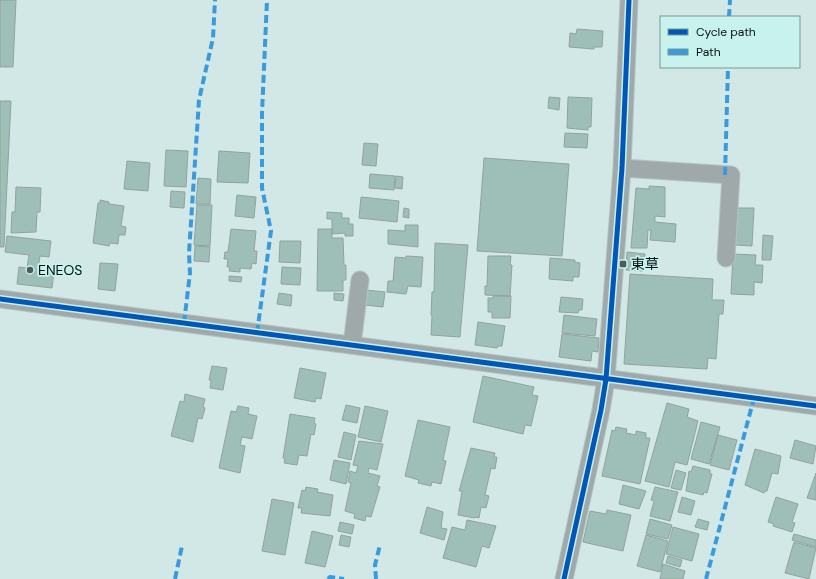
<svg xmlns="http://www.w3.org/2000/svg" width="816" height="579" font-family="'DM Sans','Noto Sans JP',sans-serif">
<rect width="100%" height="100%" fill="#d2e8e6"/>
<path fill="#9ebfb7" stroke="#92a29e" d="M0,0H16L13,67H0Z
M577,29L603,31L602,47H594V49L569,47L570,33L576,34Z
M549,97L560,98L559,110L548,108Z
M568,97L592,98L591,127H588V130L567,128Z
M0,101H11L4,247H0Z
M565,133L588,134L587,148L564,147Z
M364,143L378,144L376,166L362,165Z
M166,150L188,151L186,187L164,186Z
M219,151L250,153L248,183L217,182Z
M484,158L569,164L562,256L477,251Z
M127,161L150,163L148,191L124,189Z
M370,174L395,176L394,190L369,188Z
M396,176L403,177L402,189L395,188Z
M198,178L211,179L210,204H196Z
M649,186L665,187V217L655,216V222L676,224L675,242L650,240L651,230H648L647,248H631L636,188L649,189Z
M16,187L41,188L40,212H37L36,232L11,233L12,212H15Z
M171,191L185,192L184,208L170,207Z
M237,195L256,197L254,218L235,216Z
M361,197L399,201L397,222L359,218Z
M100,200L109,202V204L124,206L121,226L126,227L125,235H119L118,244L110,243L109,246L93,243L98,203H100Z
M197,205H212L210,246L194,245Z
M404,208L409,209V218L403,217Z
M736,208H754L752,246L735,245Z
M327,212L342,213V218H349V224H353V236H345V233L332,234V219H327Z
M405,225H418V247L388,244V230L405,231Z
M231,229L256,231L254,251H257L256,264L252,263L251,269L240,268V272L229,271L230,267H227L228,259H224L225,252H228Z
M318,229H332V238H343L344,265H346V280H343V291H317Z
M763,235L773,236L771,260H762Z
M7,236L51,241L49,257L40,256L38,269L54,271L52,288L17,284L19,267L27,268L29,255L5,252Z
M280,241H301L300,263L279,262Z
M435,243L468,245L460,337L431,335L432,316L431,315L432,292H434Z
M195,246L210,247L209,262L194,261Z
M627,252L645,254L643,271L626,270Z
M733,254L756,255L755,265H763L762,283L754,282V295L731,294Z
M406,256L423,257L421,287L408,286L406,294L387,292L388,281H393L395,257L406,258Z
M488,256H511L510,265H512L510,296L485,295V286H487Z
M550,258L575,260V262L580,263L579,277H573V281L549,279Z
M100,263L118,264L115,291L98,289Z
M282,267L301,268L300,285L281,284Z
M630,274L713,279L712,300H724L723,314H719L716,359L708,358L707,369L624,364Z
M229,276L242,277L241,282L229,281Z
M366,290L385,292L383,307L365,305Z
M279,293L292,295L291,306L277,304Z
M334,293L344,294L343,301L334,300Z
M493,296H511L510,318H492V312H488V298H493Z
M561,297L583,299L582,310H579L578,313L559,312Z
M564,315L597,319L595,336L562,333Z
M478,322L505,326L502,346H498L497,348L475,345Z
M562,334L599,338L598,352L592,351L591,361L559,357Z
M212,366L227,368L223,390L210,388L211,380H209Z
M300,368L326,373L321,399L316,398L315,402L294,398Z
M483,376L534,387L532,395L538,396L531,426L525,425L523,434L473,422Z
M185,394L205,399L203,407L205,408L202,419L198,418L193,442L171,436L180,401L184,402Z
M667,403L689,409L687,417L698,421L687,465L675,462L669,487L645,481Z
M346,405L360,408L357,423L342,420Z
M238,406L249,408L248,414L257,416L252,439L242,437L240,445L245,446L240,473L219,468L231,411L236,412Z
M365,406L388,411L381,442L358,437Z
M290,414L315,418L314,423L316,424L314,435L311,434L307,456L299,455L297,465L284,463L285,459L283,458Z
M418,420L450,427L443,460L446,461L441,484L432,482L431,486L418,483L419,480L405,476Z
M701,422L720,427L709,464L691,459Z
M616,427L627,429L626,433L636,435V431L646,433V438H650L640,484L602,476L612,430L615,431Z
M344,432L356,435L351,460L338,457Z
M718,435L737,440L729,470L710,465Z
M795,440L816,446L813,464L790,458Z
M359,441L383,444L377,470L369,468L368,473L380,476L377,486L380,487L371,517L366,516L365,521L354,518L355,514L345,511L351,483L348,482L350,471L356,473L358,466L353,465Z
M471,448L495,453L494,457H497L495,469L491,468L485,495L489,496L486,508L481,507L479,518L475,517V518L458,515L462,491H459Z
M755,449L781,456L778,474L772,473L767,491H765L764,493L745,485Z
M334,460L350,463L346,484L330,480Z
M693,466L710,470V474H712L707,493L704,492L703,495L686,491L689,471L691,472Z
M676,470L686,473L681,490L671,488Z
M816,473V500L807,498Z
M623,485L646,491L639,509L619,504Z
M306,487L318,489L317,492L333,495L330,516L301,513L302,508H298L302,490L305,491Z
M655,487L678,492L670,521L650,516L654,501L651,500Z
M682,497L695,501L691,515L678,512Z
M776,497L798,504L792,522L795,523L792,532L773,526L774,524L768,522Z
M272,499L294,503L285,555L262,551Z
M427,507L443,512L441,528L447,529L444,540L420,533Z
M607,510L631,515L623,551L583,542L590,511L606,514Z
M650,519L672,525L668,539L646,534Z
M698,519L709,522L707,530L695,527Z
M467,520L496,526L489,548L482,546L476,567L443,558L452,527L465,530Z
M340,522L354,525L352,534L338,531Z
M673,527L699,534L692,561L666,554Z
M312,531L333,536L325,567L305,563Z
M794,534L816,540V547L792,540Z
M341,535L351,537L349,547L339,545Z
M646,535L668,541L660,572L637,566Z
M794,542L816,548L809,579L785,573Z
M668,556L682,560L680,567L666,563Z
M663,564L685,571L683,579H660Z"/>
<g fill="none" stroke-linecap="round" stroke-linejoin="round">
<defs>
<path id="minor" d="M622,168L731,175L726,258
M0,299L816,406
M352,345L360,280
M564,579L601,410L606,379L622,168L629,0"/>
</defs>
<use href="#minor" stroke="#b3c4c2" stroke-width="19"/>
<use href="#minor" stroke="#9fa9aa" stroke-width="17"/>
<path stroke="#399ade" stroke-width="4" stroke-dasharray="8 4" stroke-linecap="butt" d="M729,17L730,0
M725,175L728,67
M184,323L190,273L189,253L199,100L213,38L215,0
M257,333L271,231L262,188V113L267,0
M175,579L182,546
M328,579L330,577L344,579
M376,579L375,565L380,545
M706,579L754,398"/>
<defs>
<path id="cycleway" d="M0,299L816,406
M564,579L601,410L606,379L622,168L629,0"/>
</defs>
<use href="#cycleway" stroke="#c8f2ed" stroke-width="8"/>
<use href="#cycleway" stroke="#0057b8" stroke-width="5"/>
</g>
<g fill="#4b5c5a" stroke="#c8f2ed" stroke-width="1.5">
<rect x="619" y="260" width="8" height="8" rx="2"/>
<circle cx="30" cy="270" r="4"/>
</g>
<g text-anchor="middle" stroke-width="3.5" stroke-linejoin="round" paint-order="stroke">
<g font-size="14" fill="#03100f" stroke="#c8f2ed" text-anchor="start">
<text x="631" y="269">東草</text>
<text x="38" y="275">ENEOS</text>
</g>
</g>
<rect x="660" y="16" width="140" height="52" fill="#c8f2ed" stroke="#799894"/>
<rect x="668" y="29" width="20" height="6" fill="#0057b8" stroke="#799894"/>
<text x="696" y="36" font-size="12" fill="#03100f">Cycle path</text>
<rect x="668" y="49" width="20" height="6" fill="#399ade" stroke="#799894"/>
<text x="696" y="56" font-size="12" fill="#03100f">Path</text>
</svg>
